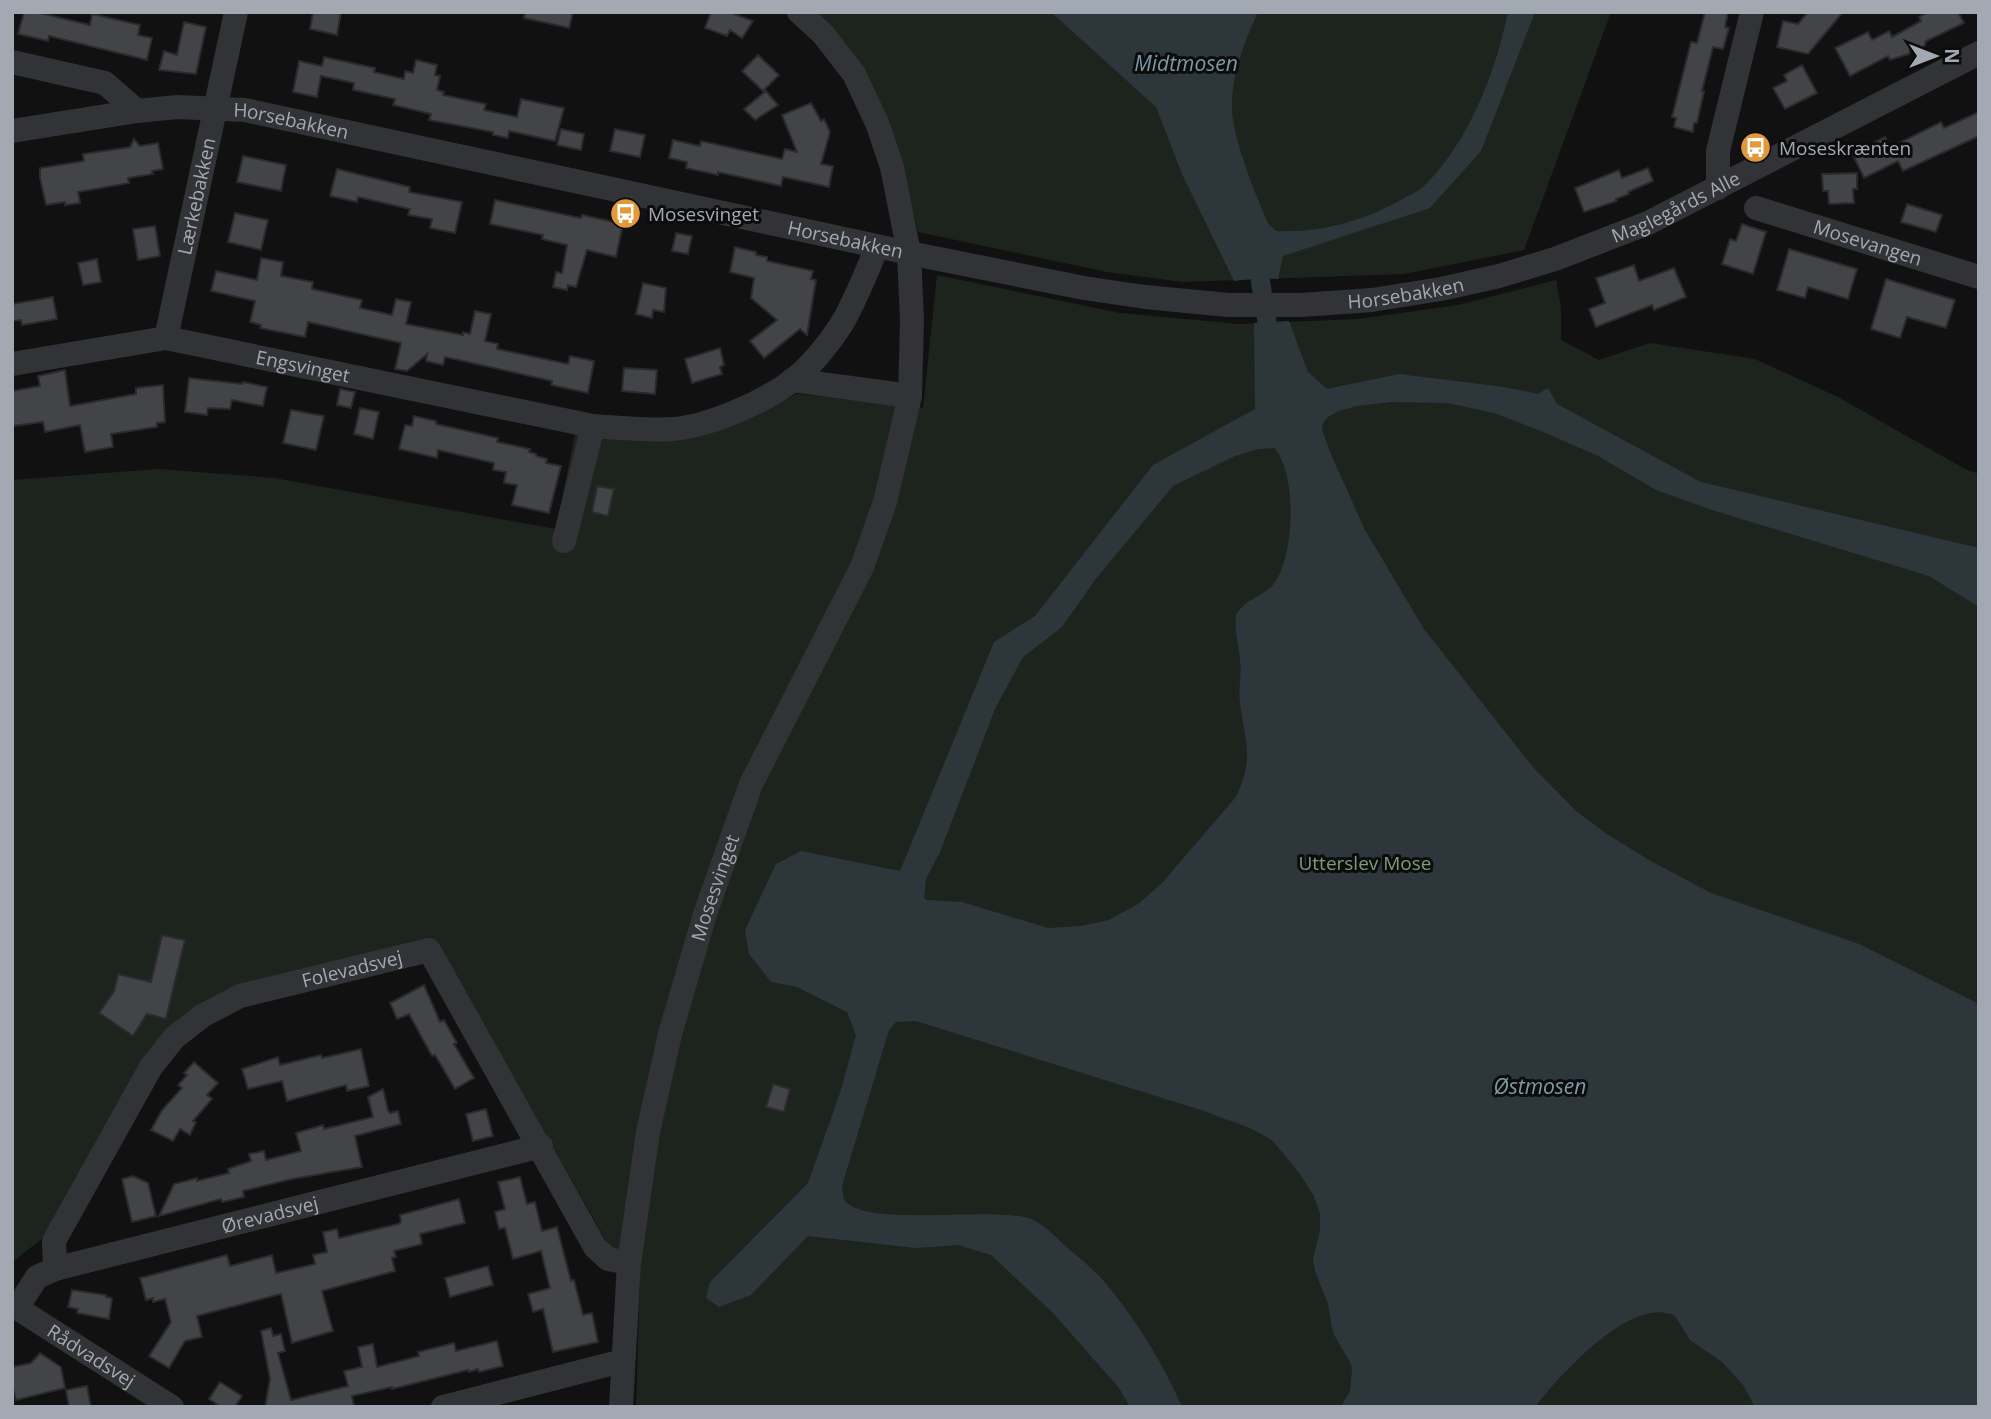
<svg xmlns="http://www.w3.org/2000/svg" width="1991" height="1419" font-family="'Open Sans',sans-serif">
<rect width="100%" height="100%" fill="#111112"/>
<path fill="#1d241e" d="M814,12H1611L1524,250L1404,274L1183,282L1107,272L918,232L899,157Z
M937,275L1120,313L1239,324L1358,319L1458,305L1556,280L1561,307V340L1599,360L1650,343L1755,359L1838,397L1965,469L1979,474V1407H636L640,1278L608,1244L438,945L193,1012L47,1235L12,1262V480L159,469L274,478L556,529L575,433L751,417L797,394L923,408Z"/>
<path fill="#2d363b" fill-rule="evenodd" d="M1051,12H1258C1244,43 1231,75 1232,110C1233,139 1256,196 1268,223L1276,231C1320,233 1360,222 1399,201C1407,196 1419,192 1426,184C1469,141 1496,71 1508,12H1535L1481,151L1430,208L1283,256L1278,279L1260,278L1234,281L1182,174L1156,107Z
M1289,321L1308,372L1327,389L1399,374L1504,387L1538,394L1548,388L1557,404L1701,482L1979,548V607L1929,576L1712,510L1656,490L1598,456L1541,431L1494,413L1448,403L1392,402L1357,406L1339,411L1328,417L1323,423L1322,430L1333,459L1365,530L1424,629L1532,766L1576,811L1607,834L1649,860L1711,893L1859,944L1979,1004V1407H1755L1743,1385L1722,1362L1690,1340L1675,1316C1632,1294 1559,1376 1535,1407H1341L1350,1391L1352,1371L1351,1364L1333,1333L1328,1304L1315,1271L1313,1259L1320,1231V1214L1314,1196L1300,1174L1272,1140L1250,1128L1201,1110L916,1021L896,1022L889,1030L842,1186L844,1200C867,1229 992,1205 1031,1219C1043,1224 1055,1236 1064,1245C1079,1258 1095,1270 1107,1285C1138,1322 1163,1364 1182,1407H1130L1119,1388L1053,1313L991,1255L958,1245L916,1248L808,1236L751,1295L719,1307L706,1298L710,1282L808,1183L840,1093L856,1035L847,1012L797,987L771,982L749,954L745,930L776,864L801,851L900,871L994,642L1035,616L1153,465L1255,409L1254,323ZM1274,448C1298,473 1295,560 1272,586C1262,597 1240,601 1236,617C1234,631 1239,646 1240,660C1242,674 1238,689 1240,703C1245,745 1255,755 1236,797L1162,883L1138,904L1109,920L1081,926L1048,928L962,902L927,900L924,898L926,879L940,852L995,709L1023,657L1062,627L1095,580L1173,486L1235,456L1258,449Z"/>
<g fill="none" stroke-linecap="round" stroke-linejoin="round">
<path stroke="#2d363b" stroke-width="19" d="M1260,278L1267,322"/>
</g>
<path fill="#424448" stroke="#2b2b2e" stroke-width="2" d="M24,12H36L90,25L92,14L140,25L138,35L152,38L147,60L49,36L48,41L18,34Z
M313,12H341L337,35L310,29Z
M525,12H573L569,28L524,18Z
M711,12H729L753,21L742,38L730,30L727,36L705,28Z
M1705,12H1728L1725,27L1729,28L1723,49L1713,47L1702,91H1704L1697,123H1694L1693,132L1674,127L1676,118L1672,117L1691,42L1697,43Z
M1808,12H1843L1808,54L1777,47L1783,21L1798,24Z
M1928,12H1958L1964,23L1926,41L1923,50L1911,45L1909,54L1890,60L1888,56L1850,76L1835,48L1868,32L1872,40L1889,31L1892,37L1921,21L1919,17Z
M184,22L206,27L196,74L159,70L164,51L177,55Z
M758,55L779,75L763,91L742,71Z
M324,57L375,68L374,72L404,79L405,71L413,73L416,60L437,65L435,75L440,76L437,90L444,92L443,95L486,104L484,110L517,117L521,99L564,108L555,141L509,131L508,138L493,135V132L429,120L431,114L393,105L395,99L353,90L354,83L321,76L317,97L293,92L299,61L322,66Z
M1802,65L1817,93L1785,109L1773,88L1787,81L1784,75Z
M766,91L778,105L755,120L744,109Z
M811,103L821,121L824,119L830,132L821,164L833,166L829,187L783,177L781,186L718,172V175L686,168L687,162L669,158L673,140L700,146L701,141L782,159L785,149L797,152L782,115Z
M1979,112V136L1903,171L1898,161L1864,178L1852,153L1885,137L1891,147L1941,122L1944,128Z
M561,129L584,134L581,150L557,145Z
M615,129L645,135L640,157L610,151Z
M134,139L140,146L158,143L163,169L152,171L153,174L128,178L129,183L78,192L80,203L65,205V202L46,205L40,178V168L84,161L83,154L130,147Z
M243,156L286,165L281,191L237,182Z
M1648,168L1653,181L1628,192L1629,194L1616,199L1617,201L1584,212L1575,188L1619,170L1622,178Z
M337,169L410,187L409,192L462,202L455,233L430,228L432,219L408,215L410,209L358,197L357,202L330,196Z
M1857,173V189H1853L1854,203L1829,204L1828,191H1823L1822,174Z
M495,200L581,218L582,215L623,224L616,257L587,250L576,287L568,285L567,290L553,287L556,272L562,273L567,245L542,239L543,235L490,224Z
M1907,204L1942,215L1936,232L1901,222Z
M235,213L268,220L261,250L228,242Z
M1742,224L1766,232L1753,274L1722,264L1730,239L1736,241Z
M155,226L160,256L138,260L133,229Z
M676,233L692,236L688,254L672,251Z
M735,247L756,252V255L767,257V261L813,271L811,279L816,280L807,335L800,329L764,358L750,341L777,320L751,298L754,278L730,272Z
M1789,249L1857,269L1848,299L1808,287L1805,298L1777,290Z
M261,258L283,262L281,276L313,282L312,289L362,300L360,308L392,315L396,299L411,302L406,324L463,335V332L470,334L475,311L491,314L485,341L498,344L497,349L568,364L570,356L594,361L588,393L551,385L552,381L445,357L443,365L426,361L427,354L407,371L395,369L401,343L308,322L305,337L260,328L261,325L250,322L255,301L211,291L216,271L257,280Z
M97,259L101,282L83,285L78,263Z
M1634,265L1639,281L1674,268L1686,297L1654,310L1652,305L1596,327L1589,309L1605,303L1596,278Z
M1886,279L1955,300L1946,328L1907,317L1900,338L1871,329Z
M643,283L666,288L664,312L653,310L652,318L636,314Z
M53,297L57,319L22,325L21,320L12,321V304Z
M720,348L724,365L720,367L722,374L692,383L685,359Z
M624,368L657,370L655,394L622,391Z
M65,370L70,406L136,394V388L163,385L165,422L157,423V427L111,434L113,447L85,452L80,425L45,432L43,422L12,426V391L40,386L38,376Z
M189,378L242,384L243,382L267,387L263,406L232,400L230,409L208,408L207,415L185,412Z
M340,389L355,392L351,408L337,405Z
M360,408L379,412L373,439L354,434Z
M291,410L324,416L316,450L283,443Z
M414,416L436,421V424L498,438L497,442L530,449L529,452L536,454V456L547,459L546,463L561,466L549,513L512,505L517,485L504,483L506,472L493,470L494,463L438,450L437,458L399,449L405,425L412,426Z
M597,486L614,489L608,516L592,512Z
M162,935L185,940L166,1019L147,1014L133,1036L99,1013L114,991L118,974L151,982Z
M424,985L440,1022L444,1020L457,1043L454,1044L474,1078L455,1089L435,1055L432,1056L409,1014L397,1019L390,1003Z
M361,1049L369,1086L347,1091L346,1085L287,1101L282,1081L248,1089L242,1069L278,1057L280,1065L321,1055L322,1058Z
M194,1062L218,1083L207,1095L212,1099L193,1121L196,1122L190,1135L180,1129L173,1141L151,1130L162,1110L182,1088L178,1085L187,1075L184,1073Z
M773,1084L790,1089L784,1112L766,1107Z
M383,1089L388,1110L390,1113L398,1111L401,1124L355,1136L362,1167L292,1179L243,1191L244,1197L222,1202L221,1199L159,1216L174,1184L197,1178V1181L229,1173L228,1169L251,1161L249,1154L264,1151L266,1160L301,1151L296,1133L323,1125L324,1129L373,1117L368,1097Z
M486,1109L493,1136L473,1141L466,1114Z
M133,1176L148,1183L156,1216L132,1222L122,1179Z
M520,1177L527,1204L535,1202L542,1231L557,1227L571,1281L574,1280L583,1315L592,1313L598,1342L553,1352L543,1309L533,1312L528,1294L550,1288L541,1251L513,1259L505,1228L499,1229L495,1212L505,1209L498,1182Z
M459,1199L465,1223L420,1234L422,1244L394,1251L396,1257L392,1258L395,1271L322,1291L333,1331L292,1343L281,1294L197,1316L202,1337L185,1341L169,1368L149,1356L171,1322L165,1299L153,1302V1298L146,1300L140,1278L227,1255L230,1266L272,1255L276,1273L315,1264L313,1255L327,1252L323,1232L337,1229L339,1238L398,1224L401,1222L400,1215Z
M488,1266L493,1285L450,1297L445,1278Z
M72,1290L106,1295V1297L112,1298L109,1319L77,1313L78,1309L68,1307Z
M271,1328L273,1336L281,1334L285,1351L278,1353L291,1400L348,1386L344,1371L362,1367L358,1347L373,1344L377,1367L419,1356L418,1352L454,1343L456,1351L497,1341L503,1366L479,1372L478,1369L469,1372L468,1370L392,1389V1387L352,1396L354,1407H265L270,1379L261,1331Z
M40,1353L61,1367L65,1388L16,1400L12,1385V1367L31,1363Z
M220,1382L242,1396L235,1407H221L209,1399Z
M87,1386L91,1407H69L66,1390Z"/>
<g fill="none" stroke-linecap="round" stroke-linejoin="round">
<g stroke="#323337" stroke-width="24">
<path d="M12,62L105,83L137,111"/>
<path id="s1" d="M12,131L137,111L177,107L245,110L909,253L1084,288L1145,297L1228,305H1301L1372,300L1441,289L1499,276L1555,259L1648,223L1979,53"/>
<path d="M1718,188V151L1752,12"/>
<path id="s2" d="M1756,208L1979,277"/>
<path id="s3" d="M166,338L236,12"/>
<path id="s4" d="M12,364L166,338L593,426C620,428 647,431 673,429C710,426 763,402 792,381C810,367 829,344 841,325C856,300 866,273 877,247"/>
<path d="M792,380L910,396"/>
<path d="M564,541L593,426"/>
<path id="s5" d="M55,1269L54,1241L151,1067L174,1038L202,1016L240,996L429,950L595,1247L608,1259L629,1263"/>
<path id="s6" d="M12,1305L172,1407"/>
<path id="s7" d="M17,1308L37,1277L55,1269L541,1146"/>
<path d="M443,1407L622,1361"/>
<path id="s8" d="M621,1407L629,1263L648,1132L670,1034L705,914L751,784L862,567L885,502L910,396L912,320L909,253L892,167L877,123L854,74L823,34L799,12"/>
</g>
</g>
<defs>
<symbol id="bus-disc" viewBox="-11 -11 22 22"><circle r="9.5" fill="#e1993a" stroke="#0c0c0d"/><path d="M-5-6H5V4H4V6H2V4H-2V6H-4V4H-5ZM-3.5-4V0h7V-4ZM-3.5 1.2v1.5H-2V1.2ZM2 1.2v1.5H3.5V1.2Z" fill="#fff"/></symbol>
</defs>
<g fill-rule="evenodd">
<use href="#bus-disc" x="1738" y="130" width="35" height="35"/>
<use href="#bus-disc" x="608" y="196" width="35" height="35"/>
</g>
<g text-anchor="middle" stroke-width="6" stroke-linejoin="round" paint-order="stroke">
<g font-size="19" fill="#a3a9b2" stroke="#0c0c0d">
<text dy="7" stroke="none"><textPath href="#s1" startOffset="282">Horsebakken</textPath></text>
<text dy="7" stroke="none"><textPath href="#s3" startOffset="145">Lærkebakken</textPath></text>
<text dy="7" stroke="none"><textPath href="#s1" startOffset="1701">Maglegårds Alle</textPath></text>
<text dy="7" stroke="none"><textPath href="#s1" startOffset="849">Horsebakken</textPath></text>
<text dy="7" stroke="none"><textPath href="#s2" startOffset="117">Mosevangen</textPath></text>
<text dy="7" stroke="none"><textPath href="#s1" startOffset="1416">Horsebakken</textPath></text>
<text dy="7" stroke="none"><textPath href="#s4" startOffset="296">Engsvinget</textPath></text>
<text dy="7" stroke="none"><textPath href="#s8" startOffset="530">Mosesvinget</textPath></text>
<text dy="7" stroke="none"><textPath href="#s5" startOffset="458">Folevadsvej</textPath></text>
<text dy="7" stroke="none"><textPath href="#s7" startOffset="278">Ørevadsvej</textPath></text>
<text dy="7" stroke="none"><textPath href="#s6" startOffset="94">Rådvadsvej</textPath></text>
</g>
<g font-size="19" fill="#a3a9b2" stroke="#0c0c0d" text-anchor="start">
<text x="1779" y="155">Moseskrænten</text>
<text x="648" y="221">Mosesvinget</text>
</g>
<g font-size="19" fill="#7d9b7c" stroke="#0c0c0d">
<text x="1365" y="870">Utterslev Mose</text>
</g>
<g font-size="21" font-style="italic" fill="#7c99aa" stroke="#0c0c0d">
<text x="1186" y="71">Midtmosen</text>
<text x="1540" y="1094">Østmosen</text>
</g>
</g>
<rect width="1991" height="1419" fill="none" stroke="#a3a9b2" stroke-width="28"/>
<g transform="translate(1935 56) rotate(90)" stroke="#0c0c0d" stroke-width="5" paint-order="stroke">
<path d="M0-5L12 26L0 18L-12 26Z" fill="#a3a9b2"/>
<text y="-10" font-size="19" font-weight="bold" text-anchor="middle" fill="#a3a9b2">N</text>
</g>
</svg>
